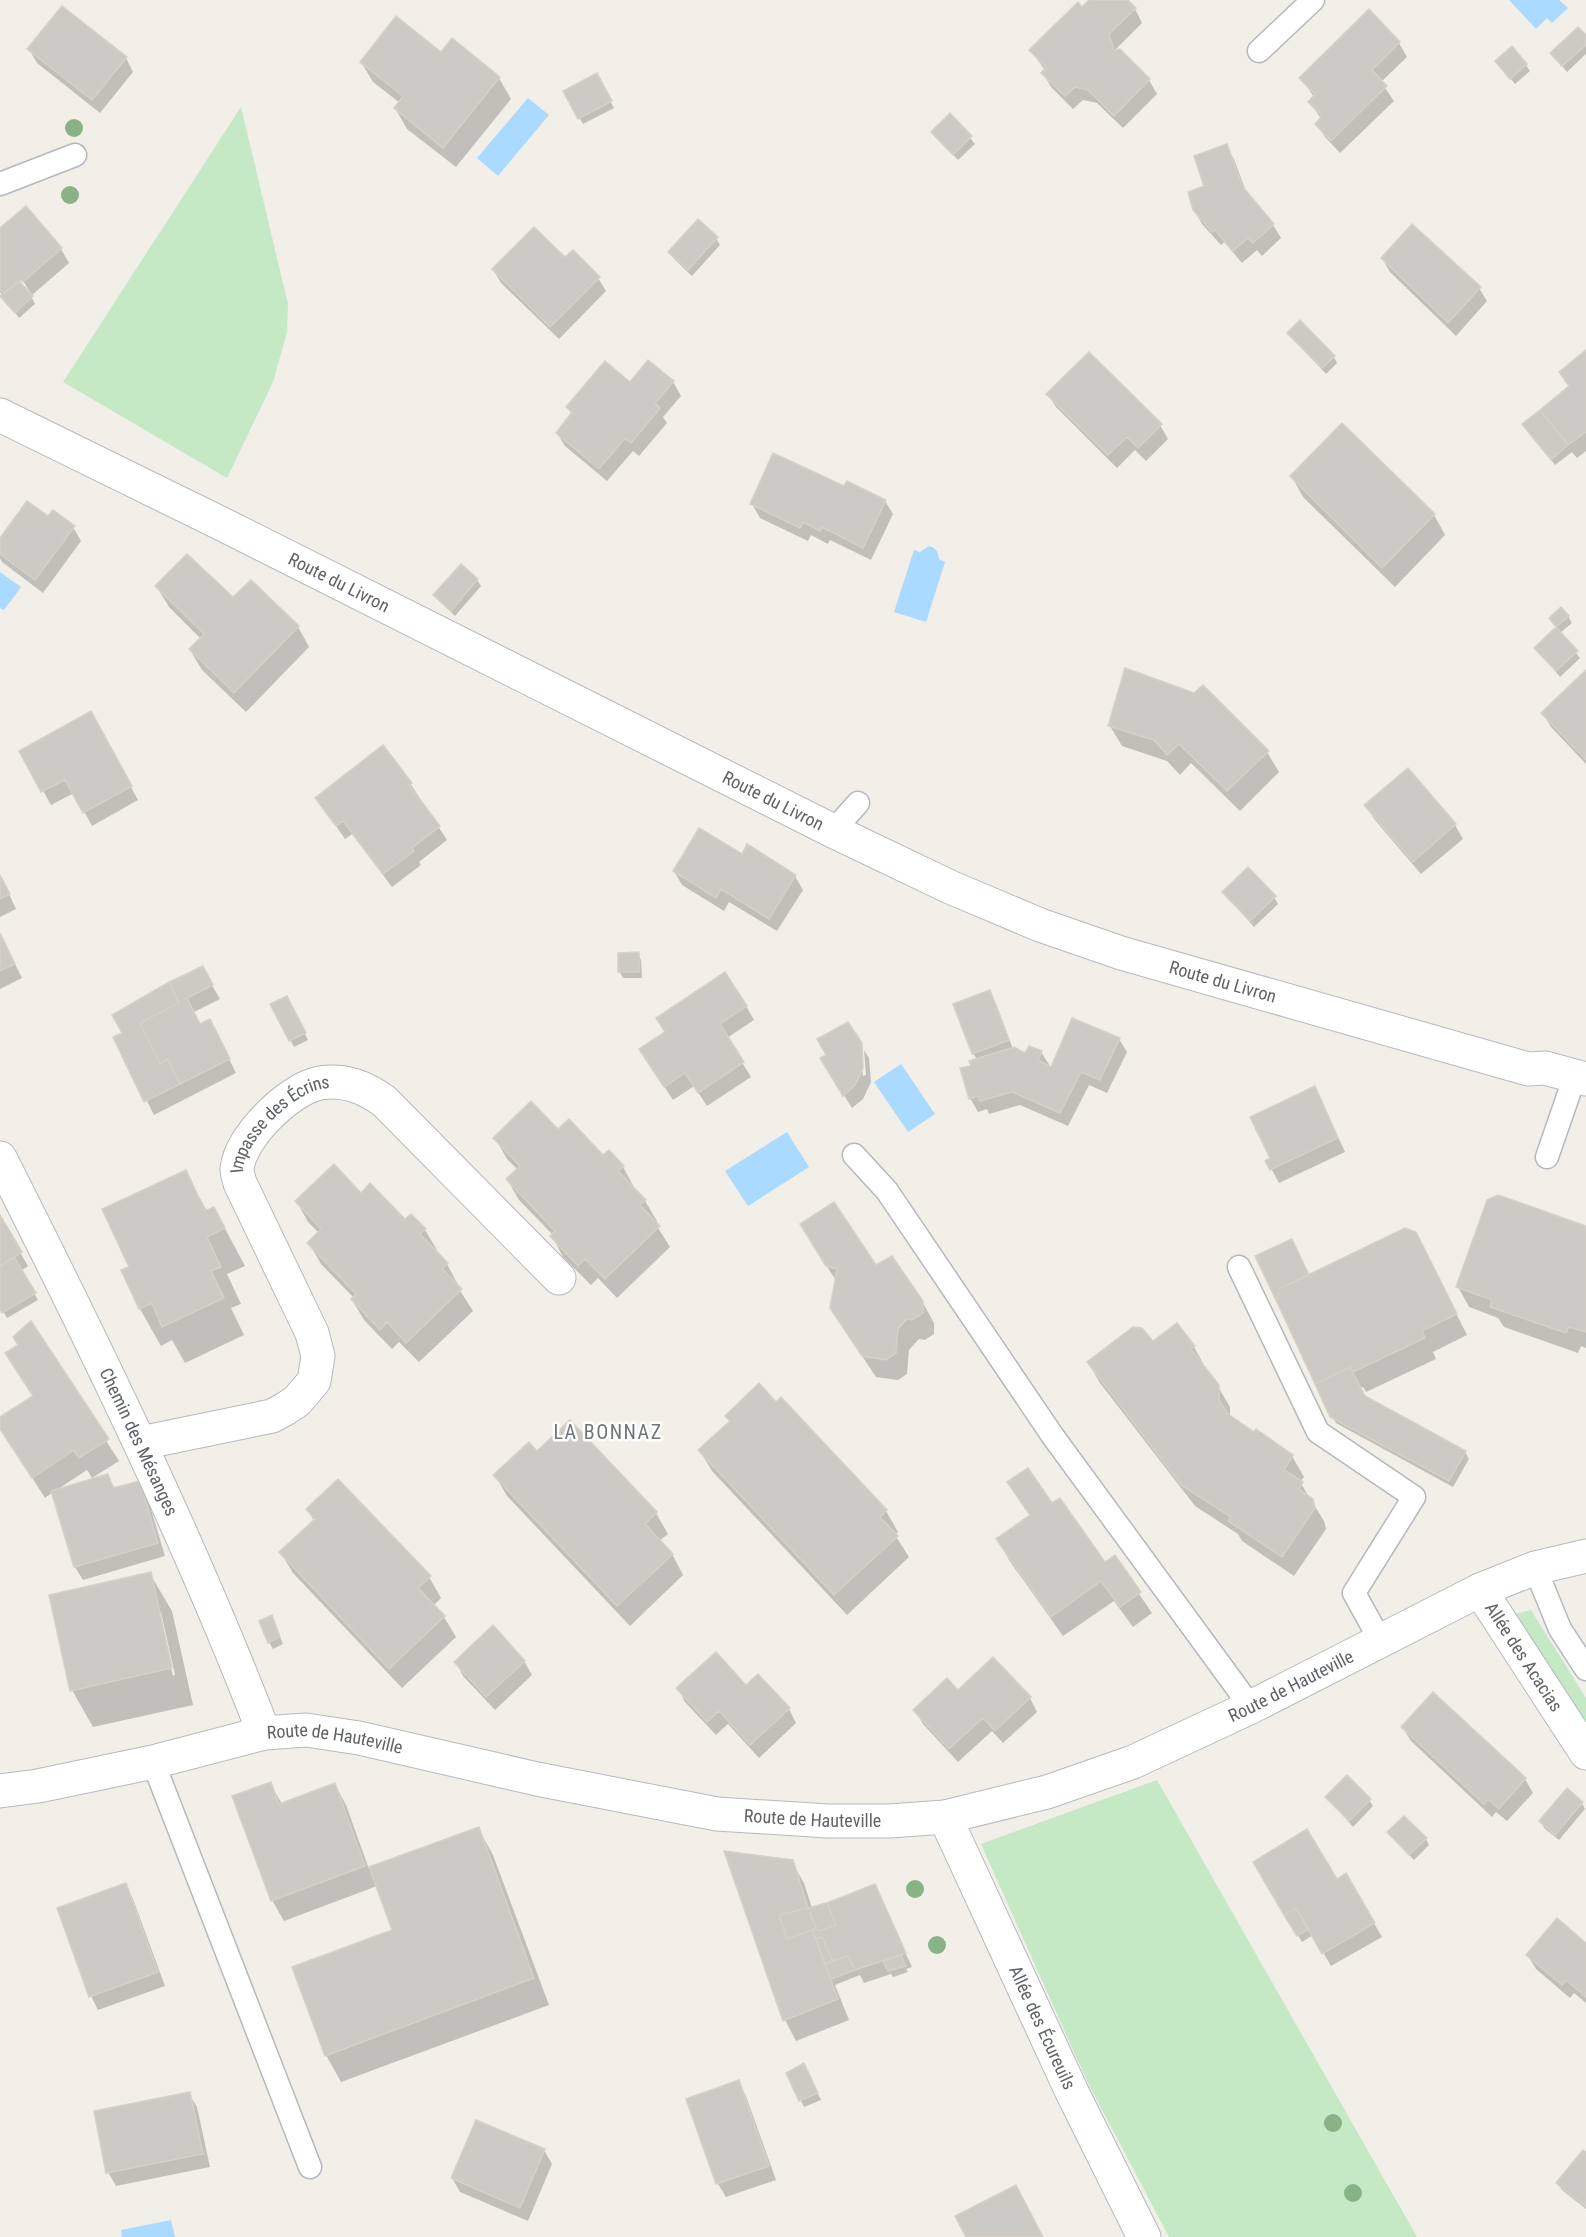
<svg xmlns="http://www.w3.org/2000/svg" width="1586" height="2237" font-family="'Roboto Condensed',sans-serif">
<rect width="100%" height="100%" fill="#f1efe8"/>
<path fill="#c5e8c5" d="M241,107L288,304L287,332L273,382L227,478L63,382Z
M1531,1610L1586,1698V1734L1511,1615Z
M1157,1780L1417,2237H1169L1087,2081L981,1844Z"/>
<path fill="#aadaff" d="M1509,0H1559L1568,8L1552,23L1547,18L1536,29Z
M528,98L549,115L498,176L477,158Z
M929,546C937,548 938,552 939,559L945,562L926,622L894,612L914,550L920,552Z
M0,572L21,587L4,610L0,608Z
M901,1064L935,1114L908,1132L874,1082Z
M787,1132L809,1167L748,1206L725,1171Z
M171,2220L175,2237H122L121,2230Z"/>
<path fill="#0003" fill-rule="evenodd" d="M1091,0H1125L1135,9L1142,23L1116,49L1149,80L1157,94L1123,128L1097,103L1083,100L1073,109L1051,87L1043,73L1045,70L1031,51Z
M1586,37V54L1567,72L1552,53Z
M452,40L499,78L511,99L456,167L407,129L395,108L400,103L373,82L361,62L441,54Z
M1399,43L1407,57L1381,82L1394,101L1340,153L1325,137L1317,124L1321,119L1310,102L1314,97L1301,78Z
M29,49L126,58L133,72L100,113L37,63Z
M1497,62L1526,65L1530,71L1515,84Z
M596,75L614,108L583,124L565,92Z
M950,115L975,144L958,160L933,132Z
M1226,146L1234,159L1247,194L1273,225L1281,238L1262,256L1257,250L1242,263L1224,242L1221,245L1202,224L1194,210Z
M26,208L61,249L69,263L31,296L35,304L19,318L0,292V230ZM18,272L31,294L24,289L16,274Z
M716,238L720,245L692,276L674,259L670,252Z
M1382,258L1479,288L1487,301L1456,336L1390,272Z
M565,259L598,278L606,291L559,339L501,283L493,269Z
M1289,333L1334,357L1337,363L1326,374L1293,339Z
M1586,352V451L1577,458L1572,452L1555,465L1528,431L1570,388L1560,372Z
M673,382L681,396L663,417L667,423L639,456L633,451L607,481L565,446L557,433L572,415L568,407L630,384Z
M1048,394L1160,425L1168,439L1146,461L1135,450L1117,468L1056,407Z
M1292,477L1434,515L1445,535L1395,587L1303,497Z
M845,488L885,501L893,514L871,560L830,540L828,544L811,535L808,541L760,518L752,504Z
M73,527L81,541L43,593L2,562L0,558V540Z
M461,566L477,580L481,586L455,616L439,601L435,595Z
M157,587L233,600L298,627L309,647L246,712L202,670L190,650L201,639L169,607Z
M1568,616L1572,623L1560,633L1580,658L1560,677L1536,648L1557,628L1551,618Z
M1586,672V764L1551,727L1543,713Z
M90,713L138,800L92,826L74,793L51,805L21,751Z
M1110,726L1267,752L1279,772L1240,811L1191,763L1180,775L1167,761L1122,746Z
M410,783L447,840L419,862L421,865L392,887L352,834L345,839L317,798Z
M1366,805L1455,825L1463,839L1421,874L1374,819Z
M743,856L795,876L803,890L777,931L729,902L724,911L682,885L674,871Z
M0,875L16,909L0,917Z
M1224,893L1274,897L1278,904L1254,927Z
M0,934L22,978L0,989Z
M638,954L641,960L642,978H623L620,972Z
M210,982L220,999L194,1012L200,1025L217,1035L236,1073L154,1115L115,1038Z
M989,992L997,1006L1013,1049L1026,1055L1041,1052L1052,1069L1119,1039L1127,1052L1107,1093L1089,1085L1068,1126L1020,1105L989,1114L987,1109L978,1112L970,1098L973,1067L977,1060L973,1053Z
M290,1004L308,1040L294,1047L272,1005Z
M746,1006L754,1020L727,1038L751,1077L707,1106L694,1086L673,1100L649,1063Z
M860,1044L863,1076L866,1075L864,1050L869,1058L871,1082L863,1099L852,1108L830,1073L828,1055Z
M1322,1102L1345,1152L1279,1183L1267,1161Z
M558,1131L623,1167L634,1187L633,1188L645,1201L657,1221L655,1223L670,1247L617,1298L598,1278L591,1285L563,1257L552,1236L553,1235L519,1200L507,1179L518,1170L507,1159L495,1138Z
M185,1172L207,1211L214,1208L245,1266L227,1274L241,1304L231,1308L244,1335L185,1363L172,1340L161,1346L140,1309L123,1271L131,1267Z
M361,1195L425,1230L437,1250L435,1252L447,1264L458,1285L457,1286L473,1311L419,1362L399,1342L392,1349L364,1320L352,1300L354,1298L321,1264L309,1243L319,1233L308,1222L297,1202Z
M0,1218L28,1266L21,1271L38,1300L7,1318L0,1306Z
M1586,1227V1348L1581,1346L1578,1353L1504,1327L1498,1318L1469,1307L1458,1287Z
M1415,1233L1467,1335L1433,1352L1436,1359L1366,1392L1363,1387L1360,1388L1365,1397L1465,1452L1469,1459L1453,1487L1336,1423L1332,1416L1309,1276Z
M813,1245L876,1267L922,1301L934,1323V1334L925,1340L919,1339L909,1350L907,1374L898,1380L876,1377L844,1329L837,1282Z
M31,1323L119,1461L92,1478L87,1470L55,1491L108,1476L115,1489L139,1483L147,1496L165,1556L83,1580L75,1567L53,1492L45,1498L0,1427V1419L34,1397L19,1346Z
M1152,1344L1194,1347L1205,1367L1204,1368L1217,1385L1230,1407V1417L1292,1456L1304,1477L1300,1482L1324,1521L1326,1529L1294,1576L1242,1541L1238,1534L1195,1506L1100,1383L1088,1362Z
M781,1400L886,1511L898,1532L895,1535L909,1557L847,1615L712,1471L700,1451L730,1422L727,1416L776,1404Z
M570,1422L656,1513L668,1534L659,1541L672,1554L683,1575L630,1626L507,1496L495,1475L537,1453Z
M1009,1483L1052,1505L1105,1564L1114,1557L1152,1613L1133,1627L1114,1601L1063,1636L1009,1560L998,1539L1030,1516Z
M307,1509L429,1577L441,1598L433,1606L444,1617L456,1637L402,1688L293,1573L281,1553L314,1521Z
M150,1574L172,1611L193,1705L93,1727L72,1690ZM158,1612H161L175,1675L173,1676Z
M272,1617L283,1644L273,1649L269,1642Z
M524,1661L532,1675L495,1710L463,1676L456,1662Z
M746,1687L789,1709L796,1723L759,1758L728,1724L716,1735L685,1702L678,1688Z
M958,1692L1030,1698L1037,1712L1003,1743L992,1731L958,1762L923,1724L915,1710Z
M1403,1728L1525,1779L1533,1793L1507,1821L1496,1812L1492,1817L1411,1741Z
M270,1783L282,1804L335,1785L346,1805L369,1869L478,1828L493,1855L549,2005L341,2082L326,2055L394,1931L377,1886L284,1921L272,1900Z
M1327,1797L1369,1800L1373,1806L1353,1827Z
M1582,1803L1585,1809L1559,1840L1544,1828L1541,1821Z
M1389,1833L1426,1839L1429,1845L1414,1860Z
M726,1853L792,1862L804,1883L812,1908L874,1886L912,1967L906,1969L908,1972L893,1977L891,1974L864,1983L860,1975L835,1985L849,2020L796,2041L785,2020Z
M1255,1862L1336,1881L1346,1875L1382,1937L1331,1966L1313,1935L1302,1942Z
M125,1885L133,1899L165,1986L98,2010L91,1996Z
M1586,1944V2003L1574,1993L1570,1998L1536,1969L1528,1956Z
M807,2071L821,2100L804,2107L788,2073Z
M738,2082L746,2096L776,2180L726,2197L718,2184L688,2100Z
M189,2094L197,2107L210,2167L116,2186L108,2172Z
M544,2150L552,2164L528,2221L460,2192L452,2178Z
M1586,2154V2209L1562,2190L1558,2184Z"/>
<path fill="#cccac5" stroke="#d6d1c6" stroke-width="1.5" d="M1089,0H1128L1136,8L1109,34L1114,50L1120,49L1150,79L1114,116L1088,90L1075,87L1065,96L1041,73L1046,67L1029,50L1078,2L1082,7Z
M62,6L127,57L92,100L27,49Z
M1369,9L1400,42L1372,70L1387,86L1331,141L1315,124L1322,116L1308,102L1315,94L1299,78Z
M396,16L441,52L452,38L500,77L443,148L394,108L403,96L360,62Z
M1578,27L1586,35V45L1562,66L1550,53Z
M1512,46L1527,64L1510,79L1495,61Z
M597,73L612,101L578,119L563,91Z
M950,113L972,136L953,155L931,132Z
M1227,144L1243,187L1274,224L1253,243L1248,238L1233,251L1215,230L1212,232L1193,210L1188,192L1204,186L1194,156Z
M26,206L62,248L23,282L21,280L3,293L0,289V228Z
M698,219L718,237L688,270L668,252Z
M1412,224L1481,287L1448,323L1381,258Z
M534,227L565,257L573,250L600,277L550,327L492,269Z
M19,281L33,296L15,313L0,296Z
M1300,320L1335,356L1322,368L1287,333Z
M1586,350V432L1568,445L1540,410L1569,386L1559,372Z
M1089,352L1162,424L1138,448L1127,437L1108,455L1046,394Z
M648,360L674,381L655,403L660,408L631,443L625,438L599,469L556,433L572,412L566,407L605,361L630,382Z
M1540,410L1568,445L1551,460L1522,424Z
M1342,423L1435,514L1382,568L1290,476Z
M773,453L844,486L847,481L886,500L863,548L822,527L820,531L803,522L800,528L750,504Z
M27,501L48,516L53,510L75,526L35,580L0,554V538Z
M187,554L233,597L251,580L299,626L234,693L189,649L204,634L155,586Z
M461,564L478,579L451,611L433,595Z
M1561,607L1569,616L1556,627L1549,618Z
M1556,627L1578,651L1556,671L1534,648Z
M1125,668L1194,693L1203,685L1269,751L1227,791L1179,744L1167,755L1154,740L1108,726Z
M1586,670V760L1541,713Z
M91,711L132,786L83,813L65,780L41,792L19,751Z
M383,745L412,783L409,785L440,826L412,848L414,851L383,874L343,821L336,826L315,798Z
M1408,768L1456,824L1413,862L1364,805Z
M699,828L742,854L747,844L796,875L769,919L721,889L716,898L673,871Z
M1248,867L1276,896L1250,921L1222,892Z
M0,875L10,894L0,899Z
M0,933L15,964L0,971Z
M639,952V972H618V953Z
M203,966L213,985L187,998L200,1024L210,1019L230,1059L180,1084L168,1059L160,1064L140,1023L179,1003L169,982Z
M725,972L747,1006L720,1024L744,1062L698,1093L685,1073L664,1087L639,1049L665,1032L656,1018Z
M169,982L179,1003L140,1023L160,1064L168,1059L180,1084L144,1102L113,1037L122,1033L112,1015Z
M990,990L1009,1040L972,1054L953,1004Z
M287,996L306,1033L289,1041L270,1004Z
M1072,1018L1120,1038L1100,1080L1081,1072L1060,1113L1012,1092L980,1101L978,1096L969,1099L960,1068L971,1066L969,1061L1014,1047L1025,1053L1029,1046L1042,1051L1038,1060L1051,1067Z
M848,1022L862,1043L863,1068L855,1085L843,1096L820,1058L826,1055L817,1039Z
M1315,1086L1338,1138L1270,1170L1265,1161L1270,1158L1250,1117Z
M531,1101L558,1129L569,1119L603,1155L609,1150L624,1166L618,1171L646,1200L640,1205L660,1226L605,1279L585,1259L578,1266L550,1236L555,1231L506,1179L520,1166L493,1138Z
M334,1164L361,1193L370,1183L405,1219L411,1214L426,1229L420,1234L448,1263L442,1269L462,1289L406,1343L387,1322L380,1330L351,1299L356,1294L307,1243L321,1229L295,1201Z
M186,1170L205,1211L214,1207L225,1228L207,1237L221,1267L211,1271L224,1298L162,1327L152,1303L139,1309L121,1270L129,1267L102,1209Z
M1498,1195L1586,1226V1332L1569,1327L1566,1333L1490,1307L1492,1300L1456,1287L1487,1200Z
M834,1202L876,1265L892,1256L923,1301V1313L912,1320L907,1319L898,1329L896,1353L886,1360L862,1356L830,1308L837,1269L826,1266L800,1224Z
M0,1215L22,1252L0,1266Z
M1405,1228L1416,1232L1457,1314L1422,1331L1425,1338L1353,1372L1350,1367L1315,1384L1276,1300L1279,1289Z
M1292,1239L1309,1275L1279,1289L1276,1300L1255,1256Z
M14,1257L36,1293L2,1313L0,1309V1266Z
M31,1321L109,1439L79,1458L74,1450L32,1478L0,1429V1417L33,1396L5,1353L18,1345L13,1337Z
M1177,1323L1195,1346L1191,1349L1219,1385V1400L1228,1414L1254,1432L1256,1429L1293,1455L1284,1470L1303,1482L1299,1489L1313,1499L1315,1508L1282,1557L1228,1521L1231,1517L1181,1485L1087,1362L1133,1327L1142,1328L1153,1341Z
M1350,1367L1365,1396L1466,1451L1449,1481L1330,1417L1315,1384Z
M759,1383L776,1402L781,1397L887,1510L880,1517L898,1536L834,1595L698,1450L730,1421L725,1416Z
M570,1420L657,1512L645,1524L673,1554L617,1606L493,1475L529,1442L537,1451Z
M1028,1468L1052,1503L1060,1498L1105,1562L1115,1555L1141,1592L1120,1607L1101,1581L1051,1617L996,1539L1030,1515L1007,1482Z
M108,1474L113,1488L140,1481L158,1543L74,1567L51,1491Z
M338,1479L431,1576L418,1588L445,1616L389,1669L279,1552L315,1519L306,1509Z
M151,1572L172,1668L70,1691L49,1595Z
M272,1615L280,1637L268,1643L259,1621Z
M493,1625L525,1661L486,1697L454,1662Z
M716,1652L746,1685L758,1674L790,1708L750,1745L719,1711L707,1722L676,1688Z
M993,1657L1031,1697L995,1731L983,1718L949,1749L913,1710L947,1678L958,1690Z
M1433,1692L1526,1778L1499,1809L1488,1799L1484,1804L1401,1727Z
M1347,1775L1371,1799L1349,1821L1325,1797Z
M271,1782L279,1804L335,1783L365,1866L271,1901L232,1796Z
M1567,1788L1583,1802L1555,1835L1539,1821Z
M1404,1816L1427,1838L1409,1855L1387,1832Z
M479,1827L534,1978L325,2056L292,1967L392,1930L369,1867Z
M1307,1829L1337,1879L1346,1873L1375,1923L1322,1954L1296,1908L1284,1915L1253,1862Z
M724,1851L793,1860L808,1908L779,1915L787,1939L812,1930L838,1999L783,2021Z
M126,1883L158,1972L89,1997L57,1908Z
M875,1884L906,1953L855,1970L848,1956L833,1961L822,1937L816,1939L812,1930L816,1928L818,1931L836,1925L827,1903Z
M827,1903L836,1925L818,1931L808,1908Z
M808,1908L816,1928L787,1939L779,1915Z
M1296,1908L1309,1929L1297,1936L1284,1915Z
M1557,1918L1586,1943V1997L1566,1980L1562,1985L1526,1955Z
M822,1937L833,1961L825,1964L816,1939Z
M901,1955L906,1966L888,1971L883,1961Z
M848,1956L855,1970L831,1979L825,1964Z
M804,2063L818,2093L799,2101L786,2073Z
M739,2080L769,2166L716,2184L686,2099Z
M190,2092L203,2154L106,2173L94,2111Z
M476,2120L545,2149L520,2208L451,2178Z
M1583,2150L1586,2152V2207L1556,2183Z
M1016,2185L1043,2237H966L955,2216Z"/>
<g fill="none" stroke-linecap="round" stroke-linejoin="round">
<defs>
<path id="lane" d="M1259,51L1313,0
M0,184L75,155
M833,831L858,803
M854,1155L887,1191L1052,1435L1251,1707
M1547,1157L1575,1076
M1239,1267L1318,1432L1414,1497L1354,1593L1380,1640
M1535,1568L1560,1629L1586,1669
M153,1762L310,2167"/>
<g id="street">
<path id="s1" d="M0,1158C95,1346 188,1536 264,1733"/>
<path id="s2" d="M141,1443L272,1416L285,1409L297,1401L314,1381L318,1356L312,1333L240,1183C239,1179 237,1174 237,1169C240,1137 289,1089 320,1083C345,1079 364,1087 384,1101L559,1278"/>
<path id="s3" d="M1480,1590L1586,1753"/>
<path id="s4" d="M945,1817L1071,2090L1144,2237"/>
</g>
<g id="secondary">
<path id="s5" d="M0,415L224,525L833,831L950,887L1040,925L1121,953L1528,1069L1545,1068L1586,1079"/>
<path id="s6" d="M0,1791L38,1786L153,1762L264,1733L306,1730L359,1738L537,1779L717,1814L828,1821H889L945,1817L1047,1792L1133,1762L1251,1707L1480,1590L1535,1568L1586,1556"/>
</g>
</defs>
<use href="#lane" stroke="#b5b8bc" stroke-width="25"/>
<use href="#street" stroke="#b5b8bc" stroke-width="35"/>
<use href="#secondary" stroke="#b6babf" stroke-width="35"/>
<use href="#lane" stroke="#fff" stroke-width="22"/>
<use href="#street" stroke="#fff" stroke-width="33"/>
<use href="#secondary" stroke="#fff" stroke-width="33"/>
</g>
<g fill="#89b387">
<circle cx="74" cy="128" r="9"/>
<circle cx="70" cy="195" r="9"/>
<circle cx="915" cy="1889" r="9"/>
<circle cx="937" cy="1945" r="9"/>
<circle cx="1333" cy="2123" r="9"/>
<circle cx="1353" cy="2193" r="9"/>
</g>
<g text-anchor="middle" stroke-width="5" stroke-linejoin="round" paint-order="stroke">
<g font-size="18" fill="#5f6368" stroke="#fff">
<text dy="6" stroke="none"><textPath href="#s5" startOffset="378">Route du Livron</textPath></text>
<text dy="6" stroke="none"><textPath href="#s5" startOffset="864">Route du Livron</textPath></text>
<text dy="6" stroke="none"><textPath href="#s5" startOffset="1350">Route du Livron</textPath></text>
<text dy="6" stroke="none"><textPath href="#s2" startOffset="484">Impasse des Écrins</textPath></text>
<text dy="6" stroke="none"><textPath href="#s1" startOffset="316">Chemin des Mésanges</textPath></text>
<text dy="6" stroke="none"><textPath href="#s3" startOffset="80">Allée des Acacias</textPath></text>
<text dy="6" stroke="none"><textPath href="#s6" startOffset="1332">Route de Hauteville</textPath></text>
<text dy="6" stroke="none"><textPath href="#s6" startOffset="342">Route de Hauteville</textPath></text>
<text dy="6" stroke="none"><textPath href="#s6" startOffset="828">Route de Hauteville</textPath></text>
<text dy="6" stroke="none"><textPath href="#s4" startOffset="232">Allée des Écureuils</textPath></text>
</g>
<g font-size="20" letter-spacing="1.5" fill="#70757a" stroke="#fff">
<text x="608" y="1439">LA BONNAZ</text>
</g>
</g>
</svg>
